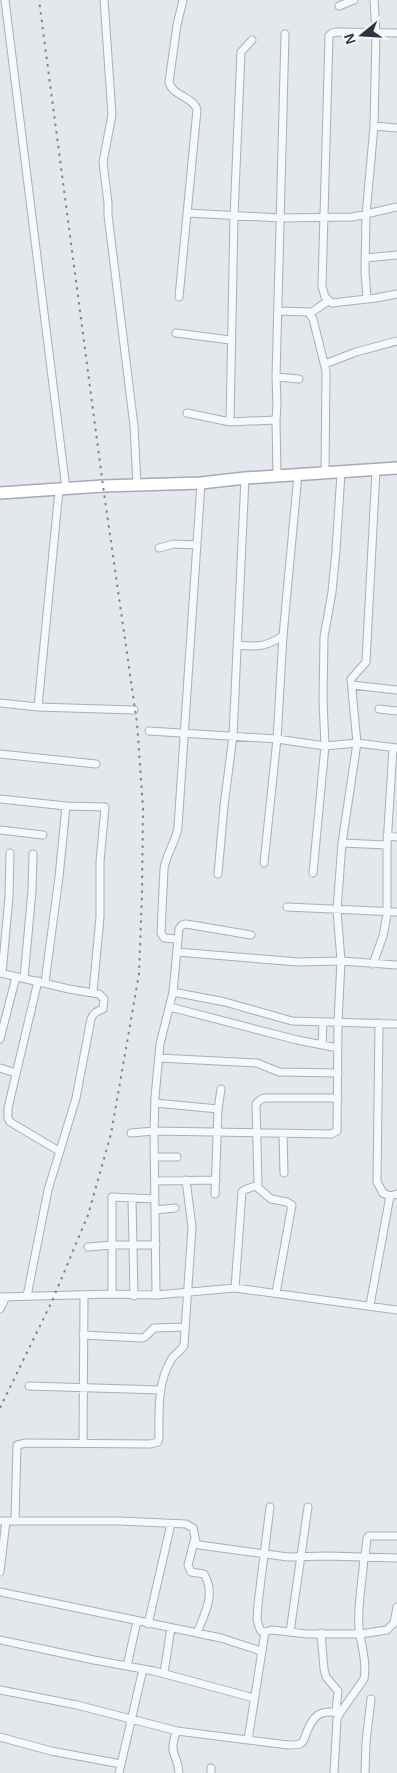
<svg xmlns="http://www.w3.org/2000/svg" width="397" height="1773" font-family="Helvetica,sans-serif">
<rect width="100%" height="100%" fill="#e4e7ec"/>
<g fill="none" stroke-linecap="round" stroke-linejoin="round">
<defs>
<path id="minor" d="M5,0L66,489
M104,0L112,115L103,162L108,203V215L134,426L137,485
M339,6L354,0
M397,33L336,32L332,33L329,36L322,286L325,297L332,303L376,298L397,294
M374,126L397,128
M188,213L280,218L353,217L397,207
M365,258L397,255
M179,297L197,110C194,97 172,96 169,82L177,25L183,0
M367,299L365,272L366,215L374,126L376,33L374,0
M279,311L308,312L313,319L326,371L325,473
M308,312H312L328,301
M176,333L230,340
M325,364L356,352L397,341
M276,377L299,379
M187,413L230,422L276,420
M230,422L234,216L241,52L252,40
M277,476L276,420L277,403L276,377L285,34
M159,548L174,544L197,545
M238,645C258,647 265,647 283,636
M352,685L397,690
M0,703L38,707L134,710
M38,707L59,490
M379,709L397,711
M149,731L277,739L325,746L357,743L397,748
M0,754L96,764
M0,799L66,806L105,807L100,862V917L93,992
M0,830L43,835
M387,836L397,837
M342,843L387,845
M264,863L277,739L283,636L298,474
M313,873L325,746L323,700L324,637L332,592L336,551L341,473
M218,874L224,806L233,736L245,478
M287,907L397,912
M177,939L164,938L161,933L164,869C166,854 176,842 178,827L201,483
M177,952L298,962L341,961L397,965
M373,964L383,936L387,915V845L393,748
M0,973L69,989L99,994L104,999L103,1009C97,1011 93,1013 91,1019L76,1098L48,1190L27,1296
M2,973L9,897L10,853
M24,978L32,891L33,854
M38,981L8,1108V1118L10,1122L59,1151
M45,982L59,877L66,806
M173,992L225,1002L292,1021L397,1024
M170,1007L297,1040L338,1048
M379,1023L377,1182L383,1193L390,1196
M0,1039L16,977
M322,1045L323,1022
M159,1058L257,1063L279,1072L338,1073
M0,1068L16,1073
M155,1103L218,1109
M131,1133L154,1131L331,1134L337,1131L338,1022L341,961L337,910L342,843L357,743L351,679L366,662L376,470
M283,1133L284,1173
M154,1157H177
M155,1181L216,1180
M257,1187L271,1199L287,1202L292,1205L276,1293
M215,1194L218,1109L221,1089
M132,1199L134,1296
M155,1210L175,1208
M88,1247L112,1245H156
M235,1288L242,1192L244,1190L258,1185L256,1104L260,1100L264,1098H338
M112,1294V1197L155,1199
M156,1295L154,1131L155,1097L160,1044L173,992L179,929L182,925L186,924L251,935
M0,1297L112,1294L156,1295L235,1288L397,1310
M370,1305L390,1196L397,1194
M0,1309L6,1297
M83,1335L142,1338L145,1337L154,1328L185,1327
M29,1386L161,1390
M83,1443L84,1295
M0,1521H120L186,1524L193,1528L196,1542L199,1545L288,1557L327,1556L397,1558
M15,1521L17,1445L26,1443L150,1444L158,1442L159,1438C159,1413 157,1383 171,1360C174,1354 181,1352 184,1345L192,1227L186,1180
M195,1538L188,1565L191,1572L204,1574C216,1594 205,1613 197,1633
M365,1557L367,1538L369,1536H397
M0,1572L6,1521
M0,1592L221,1638L261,1651
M148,1624L171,1524
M265,1632L261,1631L259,1627L257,1619L258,1604L270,1507
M290,1632L308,1507
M321,1633L324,1669L326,1677L338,1691L336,1712
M0,1640L94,1660L154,1671L254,1698
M127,1666L137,1621
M164,1673L171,1628
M0,1690L77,1705L177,1731L288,1745C291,1745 296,1745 300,1744C304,1742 305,1738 306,1734C313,1715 320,1709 340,1713
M177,1731C167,1755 178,1753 179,1773
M0,1737L51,1751L121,1764
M248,1740L265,1632L272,1630L307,1634H360L387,1630L394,1623L397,1607
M119,1773L143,1669
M211,1773V1768
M334,1773L337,1719L340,1713L364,1679C367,1661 361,1645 359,1628C357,1606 363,1579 364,1556
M365,1773L366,1742L371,1699"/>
<path id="primary" d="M0,493L103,486L201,483L245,478L397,468"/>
</defs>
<use href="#minor" stroke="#a9aeb7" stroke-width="9"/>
<use href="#primary" stroke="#a3abb8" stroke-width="14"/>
<use href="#minor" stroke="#f7f8fa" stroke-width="7"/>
<use href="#primary" stroke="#fff" stroke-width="11"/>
<path stroke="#7d8696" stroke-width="2" stroke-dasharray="2.5 5" stroke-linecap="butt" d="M0,1408L53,1299L88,1215L111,1134L139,974L142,894L143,808L137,723L103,486L39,0"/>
</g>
<g transform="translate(362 35) rotate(252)" stroke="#f4f6f9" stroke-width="4" paint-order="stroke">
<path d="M0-4L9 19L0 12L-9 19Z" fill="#2b3445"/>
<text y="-8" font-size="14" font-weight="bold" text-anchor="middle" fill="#2b3445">N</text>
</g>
</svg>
